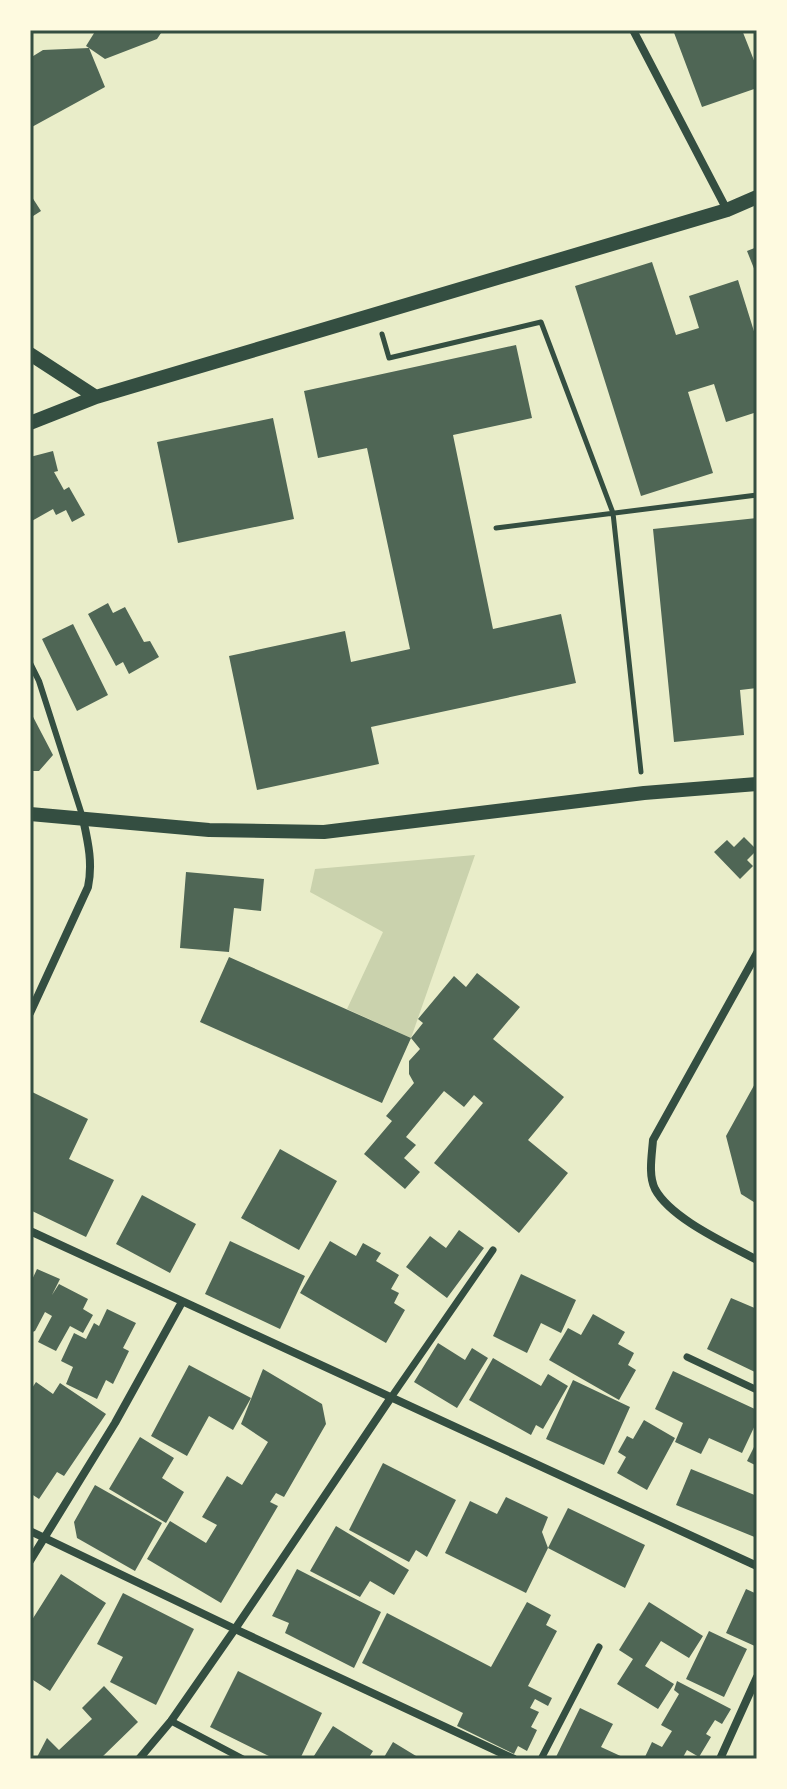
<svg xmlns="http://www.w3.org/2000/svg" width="787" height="1789" font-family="'Crimson Pro',serif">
<rect width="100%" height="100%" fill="#e9edc9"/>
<path fill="#cad2ad" d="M475,855L411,1038L347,1009L383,932L310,892L315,869Z"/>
<path fill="#4f6655" d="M96,30H163L157,39L105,59L89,48L105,87L30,128V58L43,50L89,48L86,46Z
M673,30H742L757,68V88L702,107Z
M30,194L41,211L30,218Z
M757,247V276L747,251Z
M652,262L676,335L699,328L689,296L738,280L757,341V412L726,422L714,384L688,392L713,473L641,496L575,286Z
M516,345L532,418L453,435L493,629L561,614L576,683L371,727L379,764L257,790L229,656L345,631L351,662L410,649L367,448L318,458L304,391Z
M273,418L294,519L178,543L157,442Z
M53,451L58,471L54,472L64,490L69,487L85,515L72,522L66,510L56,515L53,509L30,522V457Z
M757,518V688L740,690L744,735L674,742L653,529Z
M108,603L113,613L125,607L144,642L150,641L159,657L129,674L123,662L116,666L88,614Z
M73,624L108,695L77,711L42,639Z
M30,711L53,755L39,771H30Z
M744,837L757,850L747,860L753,866L740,879L714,852L727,840L734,847Z
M186,872L264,879L261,911L234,908L229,952L180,948Z
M229,957L411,1038L382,1103L200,1022Z
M477,973L520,1007L493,1039L564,1097L528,1140L568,1173L519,1233L434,1163L483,1103L474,1095L464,1107L444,1091L406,1137L416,1145L404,1158L420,1172L405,1189L364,1154L392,1121L386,1116L414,1083L409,1074V1061L420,1049L411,1038L423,1023L418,1019L454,976L466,987Z
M757,1080V1204L741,1194L726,1136Z
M30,1091L88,1119L69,1159L114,1180L86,1237L30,1210Z
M280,1149L337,1181L299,1250L241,1218Z
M142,1195L196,1224L170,1273L116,1244Z
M459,1230L484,1248L447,1298L406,1267L430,1236L446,1248Z
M230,1241L305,1276L280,1329L205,1294Z
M330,1241L356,1256L363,1243L381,1253L376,1261L399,1275L391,1289L399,1293L394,1303L405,1310L386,1343L300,1293Z
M37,1269L60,1279L52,1295L59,1284L88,1299L83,1309L93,1315L83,1333L70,1326L56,1351L38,1342L52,1316L45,1312L35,1331L30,1333V1284Z
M521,1274L576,1300L561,1333L541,1323L527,1353L493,1336Z
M731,1298L757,1309V1373L707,1349Z
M107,1309L136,1323L123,1348L129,1351L113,1384L106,1380L97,1399L66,1384L73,1367L61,1361L74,1333L86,1339L94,1323L99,1326Z
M593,1314L625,1332L618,1344L634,1353L628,1365L636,1370L619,1400L549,1360L568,1328L581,1335Z
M438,1343L465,1360L472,1348L488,1358L457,1408L414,1382Z
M493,1358L541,1386L548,1374L568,1386L543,1429L536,1425L531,1435L469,1400Z
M189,1365L251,1398L233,1430L209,1416L187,1456L151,1436Z
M263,1369L322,1404L326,1424L284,1497L276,1493L270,1502L278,1506L221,1603L147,1559L170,1521L206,1543L217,1525L202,1517L227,1476L242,1485L268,1442L241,1424Z
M673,1371L757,1410V1421L742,1453L709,1438L701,1454L675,1442L683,1423L655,1409Z
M573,1380L630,1407L604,1465L546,1439Z
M36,1382L53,1394L60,1383L106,1414L64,1476L57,1472L39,1499L30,1493V1391Z
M644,1420L675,1438L647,1490L617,1473L626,1457L618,1452L627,1436L633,1439Z
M140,1437L174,1458L162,1478L184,1492L166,1523L109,1489Z
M757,1441V1466L747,1461Z
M383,1463L456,1500L427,1557L416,1550L409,1562L349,1530Z
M691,1469L757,1496V1538L676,1505Z
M95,1485L162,1523L135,1571L77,1538L74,1522Z
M506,1497L548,1517L542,1532L548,1548L568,1508L645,1545L625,1588L548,1548L526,1593L445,1553L470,1501L497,1514Z
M336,1526L409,1570L394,1595L370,1581L360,1597L310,1571Z
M297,1569L381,1612L354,1668L285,1633L289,1623L272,1616Z
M61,1574L106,1603L50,1691L30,1678V1623Z
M746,1589L757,1594V1647L726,1633Z
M123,1593L194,1629L156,1705L110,1682L123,1657L97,1644Z
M527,1602L551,1615L546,1625L557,1631L528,1686L552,1698L548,1706L535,1699L530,1708L539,1712L531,1727L537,1730L527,1751L518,1746L514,1754L457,1726L463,1713L362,1663L387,1613L491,1667Z
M649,1602L703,1636L689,1658L661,1641L645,1666L674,1684L658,1709L617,1684L633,1659L619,1650Z
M709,1631L747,1649L724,1697L686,1679Z
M238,1671L322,1713L300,1759H275L210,1727Z
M677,1681L731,1709L722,1724L715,1720L706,1734L711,1737L699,1757L687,1750L682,1759H644L652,1742L662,1747L672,1731L661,1725L679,1694L674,1690Z
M104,1686L138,1722L100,1759H36L47,1738L59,1750L92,1719L82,1708Z
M580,1708L613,1724L601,1747L627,1759H555Z
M333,1726L373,1751L368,1759H312Z
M393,1742L421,1759H383Z"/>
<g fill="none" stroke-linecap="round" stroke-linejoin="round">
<path stroke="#344e41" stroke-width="5" d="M382,334L389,358L541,322L613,513L641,772
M496,528L757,495"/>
<path stroke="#344e41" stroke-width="6" d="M30,663L39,681L83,818"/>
<path stroke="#344e41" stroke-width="7" d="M687,1357L757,1390
M390,1399L493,1250
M171,1721L243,1759
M541,1759L599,1647"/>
<path stroke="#344e41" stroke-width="8" d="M633,30L727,210
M757,953L653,1140C652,1155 648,1175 655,1189C671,1219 728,1244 757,1260
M30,1013L88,887C93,863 88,842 83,819
M30,1231L757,1566
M30,1531L235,1629L514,1759
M30,1561L115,1423L182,1302
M139,1759L171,1721L235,1629L390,1399
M720,1759L757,1677"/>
<path stroke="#344e41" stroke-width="14" d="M30,354L96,397
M30,423L96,397L727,210L757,197
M30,814L209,830L324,832L644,793L757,784"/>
</g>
<rect width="787" height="1789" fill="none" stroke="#fefae0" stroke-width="64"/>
<rect x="32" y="32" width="723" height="1725" fill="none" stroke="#344e41" stroke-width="3"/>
</svg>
